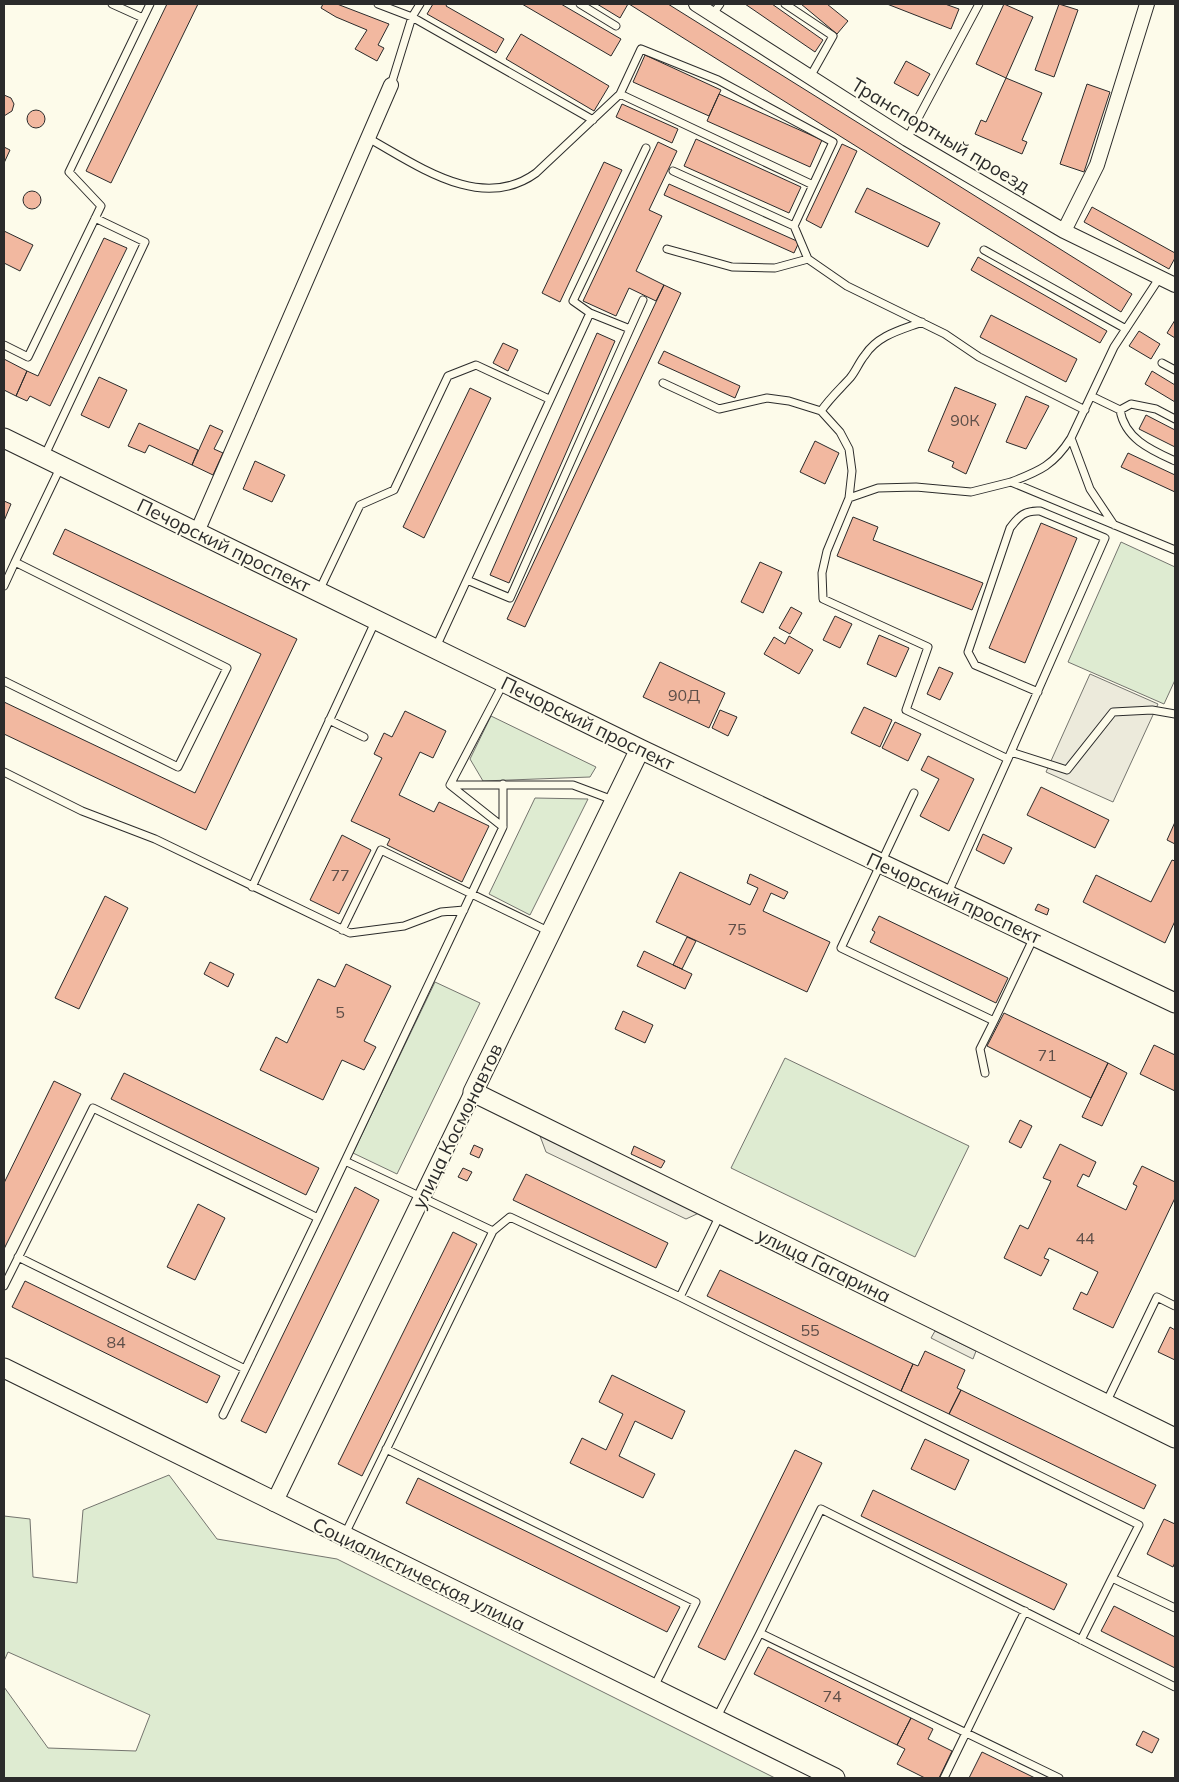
<svg xmlns="http://www.w3.org/2000/svg" width="1179" height="1782" font-family="Mulish,sans-serif">
<rect width="100%" height="100%" fill="#fdfbea"/>
<path fill="#deebd1" stroke="#74746e" d="M1121,542L1175,567V680L1164,704L1068,662Z
M491,716L596,767L590,777L483,781L470,759Z
M535,798L588,799L530,915L489,894Z
M435,982L480,1003L397,1174L353,1153Z
M785,1058L969,1146L915,1257L731,1168Z
M169,1475L217,1539L337,1559L775,1778H4V1687L48,1748L136,1751L150,1715L8,1652L4,1661V1516L30,1519L33,1577L77,1583L83,1510Z"/>
<path fill="#eceadb" stroke="#74746e" d="M1090,674L1158,704L1113,802L1046,772Z
M540,1136L699,1213L686,1219L546,1152Z
M935,1331L976,1351L973,1359L931,1338Z"/>
<path fill="#f2b8a0" stroke="#2b2b2b" d="M167,4H198L111,183L86,171Z
M323,4H337L389,24L378,45L384,48L377,61L355,49L367,30L336,17L321,8Z
M433,4H447L446,6L504,39L496,53L427,14Z
M522,4H561L621,39L611,56Z
M597,4H628L620,18Z
M629,4H668L1132,294L1121,312Z
M745,4H772L823,40L815,52Z
M801,4H827L848,21L837,34Z
M887,4H945L959,9L951,29Z
M1004,4L1033,17L1006,78L976,64Z
M1059,4L1078,10L1054,77L1035,70Z
M521,34L609,86L594,111L506,59Z
M645,55L721,90L709,116L633,82Z
M906,61L930,74L918,96L894,83Z
M1006,78L1042,93L1022,140L1027,142L1022,154L975,134L981,120L986,122Z
M1087,84L1110,92L1084,172L1060,164Z
M719,94L822,140L810,167L707,121Z
M4,95L11,98L14,104L12,111L4,116Z
M622,104L678,129L672,143L616,117Z
M27 119a9 9 0 1 1 18 0a9 9 0 1 1-18 0Z
M696,139L801,187L789,213L684,166Z
M658,142L677,151L649,210L662,216L636,271L664,285L656,301L629,288L616,316L583,301Z
M842,144L857,151L821,228L806,220Z
M4,147L10,150L4,163Z
M604,162L622,170L560,302L542,293Z
M669,184L799,242L794,253L664,195Z
M867,188L940,223L928,247L855,212Z
M23 200a9 9 0 1 1 18 0a9 9 0 1 1-18 0Z
M1092,207L1175,253V258L1169,269L1084,222Z
M4,231L33,245L20,271L4,263Z
M104,238L127,248L50,406L30,396L27,401L16,396L27,371L38,376Z
M978,257L1107,331L1100,343L971,270Z
M664,285L681,293L525,627L507,619Z
M991,315L1077,359L1066,382L980,337Z
M1175,320V338L1167,333Z
M1139,331L1160,344L1151,359L1129,346Z
M597,333L615,341L509,583L490,575Z
M503,343L518,350L508,371L493,363Z
M664,351L740,386L735,398L658,363Z
M4,359L27,371L16,396L4,390Z
M1152,371L1175,385V402L1145,384Z
M99,377L127,390L109,428L81,415Z
M955,387L996,404L966,474L952,467L954,462L928,451Z
M470,388L491,398L424,538L403,527Z
M1026,396L1049,406L1026,449L1006,442Z
M1146,415L1175,430V447L1139,429Z
M139,423L198,450L192,465L149,445L145,453L128,446Z
M210,425L223,431L214,449L223,453L213,475L192,465Z
M815,441L839,453L825,484L800,472Z
M1128,453L1175,475V492L1121,467Z
M255,461L285,475L272,502L243,489Z
M4,501L11,504L4,521Z
M853,517L878,527L873,540L983,583L972,610L837,556Z
M1041,523L1077,538L1025,663L989,648Z
M65,529L297,639L206,830L4,734V702L195,793L261,654L53,554Z
M760,562L782,572L763,613L741,602Z
M791,607L802,613L790,634L779,628Z
M835,616L852,624L840,648L823,640Z
M879,635L909,648L896,677L867,664Z
M789,636L813,650L799,674L764,654L774,637L785,644Z
M660,662L725,693L709,728L643,697Z
M939,667L953,673L940,700L927,694Z
M864,707L892,720L880,747L851,733Z
M720,710L737,717L728,736L712,728Z
M405,711L446,731L433,758L420,752L399,795L434,812L439,802L489,826L462,882L387,845L390,839L351,821L382,758L374,754L384,733L392,737Z
M895,722L921,734L908,761L882,748Z
M928,756L974,779L949,831L920,816L939,779L921,770Z
M1041,787L1109,820L1095,848L1027,815Z
M1175,822V844L1167,840Z
M983,834L1012,848L1004,864L976,850Z
M342,835L371,850L339,914L310,900Z
M1172,860L1175,861V921L1165,943L1083,902L1096,875L1151,902Z
M680,872L750,905L758,888L747,883L750,874L788,892L784,899L771,893L763,911L830,942L807,992L656,922Z
M105,896L128,908L79,1009L55,998Z
M1038,904L1049,909L1047,915L1035,910Z
M879,916L1008,978L996,1003L870,942L875,932L872,930Z
M687,937L696,941L682,969L673,965Z
M644,951L692,974L685,989L637,966Z
M210,962L234,974L228,987L204,974Z
M346,964L391,986L364,1041L376,1047L364,1070L342,1060L323,1100L260,1070L276,1037L287,1043L318,979L335,987Z
M623,1011L653,1025L645,1043L615,1029Z
M1004,1013L1108,1063L1091,1098L987,1046Z
M1154,1045L1175,1055V1091L1140,1074Z
M1108,1063L1127,1073L1102,1126L1082,1117Z
M124,1073L319,1168L306,1195L111,1099Z
M54,1081L81,1094L4,1249V1183Z
M1020,1120L1032,1126L1021,1148L1009,1142Z
M1060,1144L1096,1162L1089,1177L1083,1174L1077,1186L1126,1210L1137,1186L1133,1184L1142,1166L1175,1182V1198L1113,1328L1073,1309L1081,1292L1087,1295L1098,1272L1049,1248L1044,1258L1049,1260L1041,1276L1004,1258L1020,1225L1028,1229L1051,1181L1043,1178Z
M474,1145L483,1149L479,1158L470,1154Z
M634,1146L665,1161L661,1168L631,1154Z
M463,1168L472,1172L467,1181L458,1177Z
M526,1174L668,1243L656,1268L513,1200Z
M355,1187L379,1200L266,1433L241,1421Z
M198,1204L225,1218L195,1280L167,1267Z
M453,1232L477,1244L362,1476L338,1464Z
M720,1270L913,1364L901,1391L707,1296Z
M25,1281L220,1376L207,1403L12,1307Z
M1170,1327L1175,1330V1360L1158,1352Z
M925,1351L965,1370L957,1388L961,1390L949,1414L901,1391L913,1364L918,1366Z
M612,1375L685,1411L672,1439L635,1421L619,1456L655,1474L643,1498L570,1463L582,1438L606,1450L623,1414L599,1402Z
M961,1390L1156,1485L1144,1509L949,1414Z
M925,1439L969,1460L955,1490L911,1469Z
M795,1450L822,1463L725,1660L698,1647Z
M418,1478L680,1607L667,1632L406,1503Z
M873,1490L1067,1584L1054,1610L861,1516Z
M1164,1519L1175,1524V1562L1173,1567L1147,1554Z
M1114,1606L1175,1637V1668L1101,1631Z
M768,1647L911,1718L897,1745L754,1674Z
M911,1718L933,1729L928,1739L952,1751L939,1778H925L897,1764L905,1749L897,1745Z
M1143,1731L1159,1739L1152,1753L1136,1745Z
M982,1752L1035,1778H969Z"/>
<g fill="none" stroke-linecap="round" stroke-linejoin="round">
<defs>
<path id="service" d="M112,4L143,18
M378,4L412,17L593,120
M580,4L616,26
M785,4L833,36L810,77
M713,14L720,4
M391,85L412,17L420,4
M620,94L641,49L718,80L833,142L813,185
M368,138C417,165 481,213 536,173L620,94L813,185L794,226L808,259L847,286L945,334L979,357L1085,410
M907,139L979,4
M673,171L794,226
M667,249L732,267L775,268L808,259
M984,250L1126,329
M630,329L643,300
M4,345L28,357L101,206L69,172L150,4
M1162,363L1175,370
M663,383L719,409L767,398L789,401L821,411L840,432L849,449L852,471L849,498L827,551L822,573L823,599L928,647L906,710L1008,759
M1091,396L1120,410L1131,404L1156,409L1175,419
M1120,410C1125,439 1151,450 1175,461
M821,411C830,398 840,389 850,378C856,371 859,362 865,355C878,335 901,330 922,322
M44,457L145,242L95,218
M1011,482C1040,471 1054,465 1071,438
M849,498L878,488L916,487L971,492L1011,482L1175,550
M1114,525L1090,489L1071,438L1114,347L1160,277
M15,562L61,466
M467,580L510,598L630,329L590,313
M4,586L15,562L227,668L178,767L4,681
M319,591L360,505L394,490L448,376L476,365L549,399
M436,647L590,313L573,301L646,148
M503,684L450,785H573L613,800
M329,720L364,737
M1011,752C1043,680 1074,609 1105,538L1040,511C1025,510 1019,516 1010,528L968,652L975,665L1038,692
M4,772L82,811L155,839L350,933L404,926L441,912L464,910
M450,785L503,827
M914,793L841,948L994,1021L1034,937
M252,887L375,622
M947,895L1011,752L1067,770L1113,712L1152,710L1175,714
M342,930L381,850L550,932
M985,1073L980,1049L994,1021
M345,1161L493,1231L510,1217L680,1297L1139,1525L1112,1578
M318,1218L503,827V784
M18,1257L245,1369
M4,1286L93,1108L318,1218L223,1415
M680,1297L720,1215
M1106,1403L1157,1297L1175,1306
M386,1449L696,1602L654,1687
M345,1534L493,1231
M1081,1640L1112,1578L1175,1608
M717,1717L760,1633
M944,1778L1025,1611
M1059,1778L760,1633L821,1509L1175,1687"/>
<path id="minor" d="M696,4L907,139L1064,231L1175,285
M1064,231L1097,165L1147,4
M197,532L391,85"/>
<path id="tertiary" d="M274,1503L473,1092"/>
<path id="secondary" d="M4,438L640,749L1175,1003
M640,749L473,1092L1175,1438
M4,1368L835,1778"/>
</defs>
<use href="#service" stroke="#2b2b2b" stroke-width="9"/>
<use href="#minor" stroke="#2b2b2b" stroke-width="16"/>
<use href="#tertiary" stroke="#2b2b2b" stroke-width="18"/>
<use href="#secondary" stroke="#2b2b2b" stroke-width="21"/>
<use href="#service" stroke="#fdfbea" stroke-width="7"/>
<use href="#minor" stroke="#fdfbea" stroke-width="14"/>
<use href="#tertiary" stroke="#fdfbea" stroke-width="16"/>
<use href="#secondary" stroke="#fdfbea" stroke-width="19"/>
</g>
<g text-anchor="middle" stroke-width="4" stroke-linejoin="round" paint-order="stroke">
<g font-size="16" fill="#5d4e48">
<text x="965" y="426">90К</text>
<text x="684" y="701">90Д</text>
<text x="340" y="881">77</text>
<text x="737" y="935">75</text>
<text x="340" y="1018">5</text>
<text x="1047" y="1061">71</text>
<text x="1085" y="1244">44</text>
<text x="810" y="1336">55</text>
<text x="116" y="1348">84</text>
<text x="832" y="1702">74</text>
</g>
<g font-size="19" fill="#2b2b2b" stroke="#fdfbea">
<text transform="translate(941 135) rotate(31)" y="7">Транспортный проезд</text>
<text transform="translate(224 545) rotate(26)" y="7">Печорский проспект</text>
<text transform="translate(588 723) rotate(26)" y="7">Печорский проспект</text>
<text transform="translate(954 898) rotate(25)" y="7">Печорский проспект</text>
<text transform="translate(457 1126) rotate(-64)" y="7">улица Космонавтов</text>
<text transform="translate(824 1265) rotate(26)" y="7">улица Гагарина</text>
<text transform="translate(419 1574) rotate(26)" y="7">Социалистическая улица</text>
</g>
</g>
<rect width="1179" height="1782" fill="none" stroke="#2b2b2b" stroke-width="10"/>
</svg>
